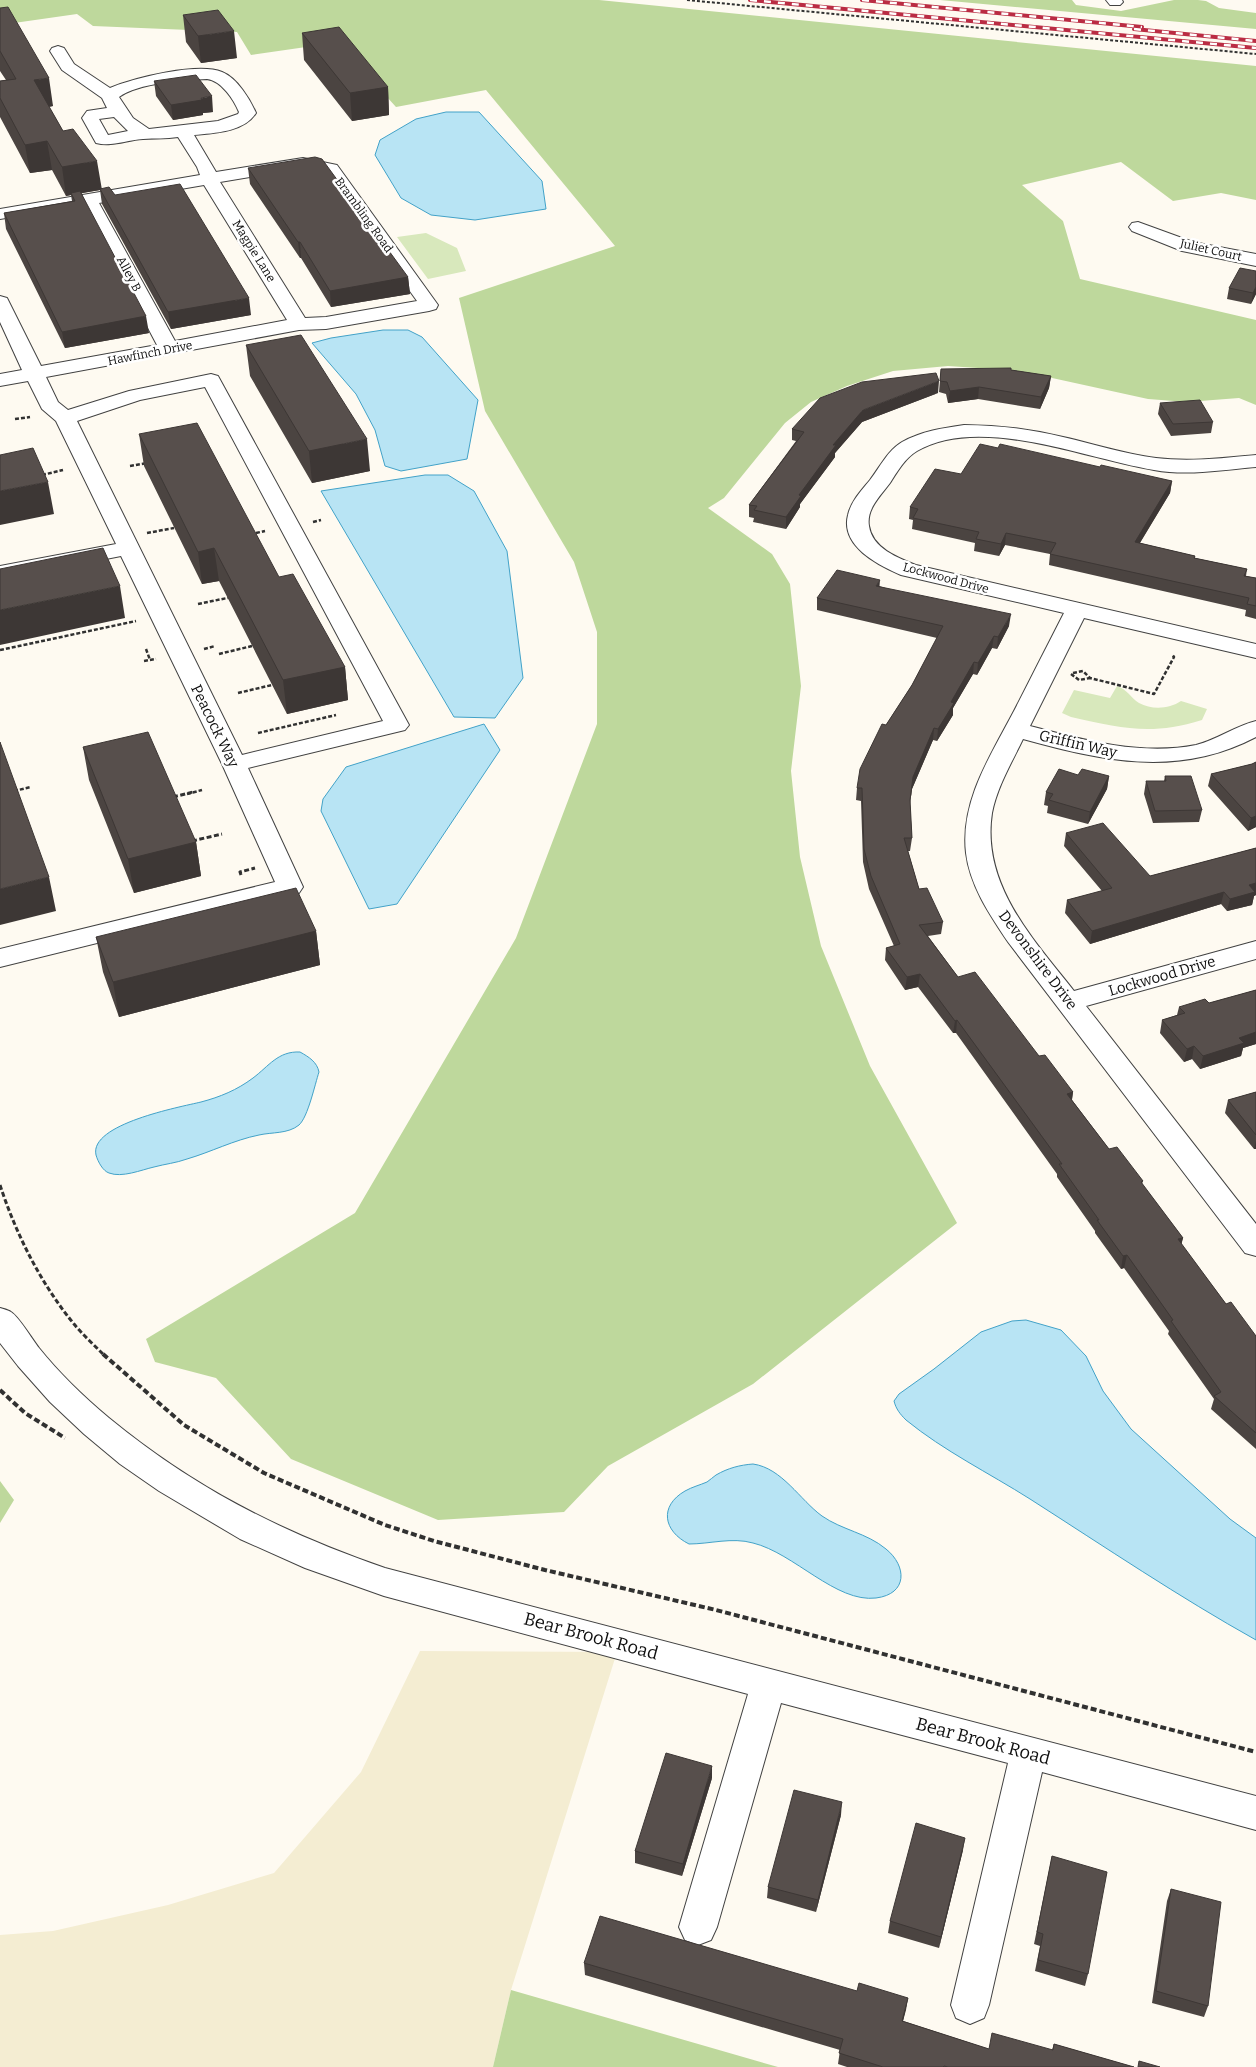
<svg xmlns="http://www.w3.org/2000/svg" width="1256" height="2067" font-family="Bitter,serif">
<rect width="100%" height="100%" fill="#fefaf1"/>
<path fill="#f4edd2" d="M420,1651L617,1652L511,1990L493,2067H0V1935L53,1931L168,1905L274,1873L361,1772Z"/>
<path fill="#d8e8bc" d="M426,233L457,248L466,271L428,279L397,237Z
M1117,686C1127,689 1131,698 1139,703C1152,710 1169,709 1181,701L1207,709L1202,720C1150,736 1122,728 1071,717L1062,713L1074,690L1110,698Z"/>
<path fill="#bed89c" d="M0,0H599L1256,66V200L1221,193L1173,201L1121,162L1022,185L1063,221L1080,279L1256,320V405L1239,398L1187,402L1148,399L1043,376L993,369L948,366L893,371L847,386L811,402L785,423L724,498L708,508L772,554L790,584L801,686L791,771L800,857L821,946L870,1066L957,1223L753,1384L608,1466L564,1512L438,1520L291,1459L216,1378L155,1362L146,1339L355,1213L516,938L597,724V632L574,562L485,411L459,298L615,246L486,90L396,107L348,54L320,45L251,55L237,32L93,26L77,14L0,25Z
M940,0H1072L1076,5L1121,11L1174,0H1198L1206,1L1219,8L1256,13V29Z
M0,1481L14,1500L0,1523Z
M511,1990L778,2067H493Z"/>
<path fill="#b8e4f4" stroke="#42a2c8" d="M446,112H479L542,181L546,209L475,220L431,215L401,198L375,155L380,140L416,119Z
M383,330H408L422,337L478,400L467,459L401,471L385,466L375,430L356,394L312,343L331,338Z
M425,475H448L474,491L507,551L523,678L495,718L454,717L321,491Z
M484,724L500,750L397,904L369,909L321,811L323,799L346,767Z
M300,1052C309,1057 317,1062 319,1072C315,1084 308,1117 299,1125C288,1134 272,1132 259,1135C234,1140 211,1152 187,1159C176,1163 165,1164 154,1167C141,1170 122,1178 109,1173C103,1171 98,1162 96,1155C89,1124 180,1107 201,1102C220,1097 237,1090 253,1078C269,1066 278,1051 300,1052Z
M1026,1320L1061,1330L1086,1356L1103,1391L1131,1429L1230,1519L1256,1538V1640C1179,1597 1105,1547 1030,1499C989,1473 944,1451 906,1420C900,1414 896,1409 894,1401L899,1394L934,1369L981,1332L1012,1321Z
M753,1464C782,1468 800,1500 822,1516C842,1530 867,1533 886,1549C907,1566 908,1594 876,1598C836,1603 794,1553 753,1543C732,1537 710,1544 689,1544C663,1531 659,1506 685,1491C692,1487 700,1485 707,1482C710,1480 713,1477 716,1475C728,1468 740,1465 753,1464Z"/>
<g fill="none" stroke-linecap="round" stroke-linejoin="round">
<defs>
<path id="minor" d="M1106,0H1122L1123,2L1120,5H1110Z
M58,46L64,48L74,64L110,88C134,78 198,62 222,72C237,78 250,99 256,113C244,132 215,133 194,135L216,172L303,158L337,165L438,305L436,309L429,311L326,329L299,330L46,377L58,402L68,410L129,391L211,374L218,376L409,725L405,730L248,768L303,887L299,893L0,967V949L275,882L222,764L121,556L0,580V566L116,544L56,421L42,409L28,381L0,386V374L22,370L0,322V296L7,298L41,366L157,345L83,205L0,219V209L200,175L197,167L178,137C166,139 155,138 143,139C126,140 112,147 96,143L82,118L87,111L107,108L102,98L62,70L50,51L52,48ZM207,79C222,81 234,100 239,112L238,114L218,121L149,129L133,118L119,97C138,83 183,80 207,79ZM114,117L128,131L108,135L99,119ZM303,168L325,173L417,301L326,317L305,318L220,182ZM204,185L287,320L175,341L99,203ZM205,387L383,721L242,755L77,421L140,400Z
M1138,222L1193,242L1256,254V266L1182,251L1132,231L1129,227L1132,223Z
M964,425C998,425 1030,429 1063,437C1094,444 1125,454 1156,458C1190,462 1223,458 1256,455V467C1222,470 1187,476 1154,470C1086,459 980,414 917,451C905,458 897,472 890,483C881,495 866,509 869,526C872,548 898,558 916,565L1256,644V658L1084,618L1030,726C1083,740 1141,756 1196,745C1217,740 1235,726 1256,721V737C1178,778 1103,761 1023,739C1012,762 997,787 992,813C981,885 1034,940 1074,991L1256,941V959L1086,1006L1256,1224V1256L1245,1253L1008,942C990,915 970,886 966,853C960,801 991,755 1014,711C1031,678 1047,646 1064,613L901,575C878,565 840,546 848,515C851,501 862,490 870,480C880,467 888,450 902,442C922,431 943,428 964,425Z
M0,1308C3,1309 8,1310 11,1312C19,1317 32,1339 39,1348C59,1373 84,1397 109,1418C194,1488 281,1532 385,1568L1256,1796V1830L1042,1772L989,2005L984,2018L970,2024L956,2018L951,2005L1008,1763L781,1703L717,1927L711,1940L698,1945L685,1940L679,1927L748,1694L384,1596L305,1568L240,1539L159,1491L120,1464L84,1434L50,1402L18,1366L0,1343Z"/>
</defs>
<use href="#minor" stroke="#424242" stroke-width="2"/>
<path stroke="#313131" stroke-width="2" stroke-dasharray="3 2" stroke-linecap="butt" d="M687,0L1256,54"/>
<path stroke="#313131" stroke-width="2.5" stroke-dasharray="4 2" stroke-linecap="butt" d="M15,419L30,417
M130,466L147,463
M42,475L63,470
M313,522L321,520
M147,533L174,528
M256,533L265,531
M198,604L232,597
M146,649L150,660
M204,649L215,646
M0,650L136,621
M219,654L252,646
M144,661L156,659
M1073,673L1083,671L1090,678L1154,694L1174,657L1172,654
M1071,674L1079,680L1090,678
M238,693L272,685
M258,733L336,715
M14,791L31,787
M187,794L202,790"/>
<path stroke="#313131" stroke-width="3" stroke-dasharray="5 2.5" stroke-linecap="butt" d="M173,797L193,792
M192,841L222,834
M241,875L240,872L255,868
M0,1185C16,1234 41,1284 74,1324C83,1335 94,1345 104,1355"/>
<path stroke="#313131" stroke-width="4" stroke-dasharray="6 3" stroke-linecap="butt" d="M103,1354L184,1425L264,1473L385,1525L434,1541L545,1570L716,1610L1256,1752
M0,1390L25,1413L65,1438"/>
<use href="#minor" fill="#fff" fill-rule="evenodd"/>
<defs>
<path id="rail" d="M750,0L1256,48
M862,0L1142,27
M1134,29L1256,41"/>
</defs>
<use href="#rail" stroke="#ba2c43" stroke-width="4"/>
<use href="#rail" stroke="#fff" stroke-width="2.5" stroke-dasharray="7" stroke-linecap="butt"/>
</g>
<path fill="#4b4441" d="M0,8L53,106L49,107L63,131L101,188L115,195L251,315L171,329L102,204L100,190L81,193L149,333L65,348L6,229L4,213L72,201L71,195L66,196L52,170L30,173L0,117V81L6,80L0,71Z
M183,15L237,58L201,63L186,42Z
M302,33L388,87L389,115L352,121L304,60Z
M154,81L213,112L203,113V115L173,120L156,96Z
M248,168L408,277L410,294L331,307L301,258H300L250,184Z
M1256,271V294L1251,304L1227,299L1229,288Z
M246,345L370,471L312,483L250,376Z
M941,369L1011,370L1051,376L1049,388L1040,409L978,399L948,403L946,394L939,392Z
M938,393L862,422L835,453V457L800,504V507L786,529L753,522L754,518L749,517V505L796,441L792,440V429Z
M1160,403L1213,422L1211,433L1171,436L1158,414Z
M139,434L345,667L348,700L287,714L219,581L202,584L144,466Z
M998,448L1172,481L1170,493L1140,543L1195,556V558L1247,569L1246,576L1256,578V619L1245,616L1246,610L1049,565L1050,554L1005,545L999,556L974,551L975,543L912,529L913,520L909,519L910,507L961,474Z
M879,586L1009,626L997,649L992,648L977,675L973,674L953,708V715L937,741L933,740L912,789L910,803L912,838L910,851H908L919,889L943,922L941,934L928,936L958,977L1039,1056L1073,1092L1072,1100L1109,1149L1143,1181L1142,1184L1183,1238L1181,1244L1226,1304L1256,1336V1449L1211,1409L1214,1399L1168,1334L1169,1331L1124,1268L1121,1269L1095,1233V1231L1057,1177V1174L956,1033H953L918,987L905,990L885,960L886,948L894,946L869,889L863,862L861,801L856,800L857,788L886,725L912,685L937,638L817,610V598Z
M83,747L196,842L201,876L134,893L89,780Z
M1256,762V827L1248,831L1208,786L1211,774L1252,764Z
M1078,775L1109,776L1107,789L1088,824L1047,813L1048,806L1044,805L1046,792Z
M1165,776L1202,810L1199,822L1153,823L1144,794L1146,781H1164Z
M1066,833L1150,876L1256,848V895L1254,896L1252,905L1227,911L1221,904L1090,944L1065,913L1067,900L1102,891L1064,846Z
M316,931L320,965L119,1017L103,972L96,937Z
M1256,990V1044L1243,1048L1241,1056L1200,1069L1192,1059L1184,1062L1160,1033L1162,1020L1177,1015L1179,1007L1209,1003Z
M1256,1092V1149H1254L1225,1113L1228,1100Z
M712,1778L682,1876L635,1863V1851Z
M841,1815L816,1912L767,1898L768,1887Z
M963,1850L939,1948L888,1933L890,1921Z
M1052,1856L1088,1974L1085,1986L1035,1971L1040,1946L1034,1944Z
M1171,1889L1208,2006L1204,2017L1152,2003L1167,1901Z
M584,1963L857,1991L908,1998L903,2021L989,2049L1052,2050L1054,2044L1134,2067H847L838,2064L840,2050L585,1975Z"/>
<path fill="#3d3735" d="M234,31L237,58L201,63L198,36Z
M49,78L53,106L39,108L34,80Z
M388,87L389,115L352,121L350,93Z
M212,96L213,112L203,113V115L173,120L171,105Z
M47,141L52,170L30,173L25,145Z
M97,161L102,190L100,189V190L72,195L71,193V195L66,196L62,167Z
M298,242H300L301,258H300Z
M408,277L410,294L331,307L330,291Z
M1256,287V294L1251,304L1253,293Z
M249,298L251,315L171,329L168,312Z
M146,316L149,333L65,348L62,332Z
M1051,376L1049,388L1040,409L1041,397Z
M939,381L938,393L862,422L835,453V457L800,504V507L786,529V517L799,495L833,445L863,410Z
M979,387L978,399L948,403L950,391Z
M367,439L370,471L312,483L309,451Z
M1172,481L1170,493L1133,554L1135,542Z
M48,482L54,514L0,525V491Z
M1006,533L1005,545L999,556L1001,544Z
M214,548L219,581L202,584L198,552Z
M880,580L879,592L876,586Z
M120,586L125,618L0,645V610Z
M1011,614L1009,626L997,649L998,637Z
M994,636L992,648L977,675L978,663Z
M974,662L973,674L953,708V715L937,741L938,729L951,702Z
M345,667L348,700L287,714L283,680Z
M934,728L933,740L912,789L909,812L913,777Z
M1109,776L1107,789L1088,824L1090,812Z
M1256,816V827L1248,831L1251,818Z
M196,842L201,876L134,893L128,859Z
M49,877L56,911L0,925V889Z
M1256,883V895L1254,896L1252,905L1227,911L1230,899L1249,885Z
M1224,892L1221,904L1090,944L1092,931Z
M316,931L320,965L119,1017L113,982Z
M920,974L918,987L905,990L907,977Z
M957,1020L956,1033H953L955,1021Z
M1256,1032V1044L1243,1048L1241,1056L1200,1069L1203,1056L1239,1038Z
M1194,1046L1192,1059L1184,1062L1187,1049Z
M1073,1092L1071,1105L1067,1094Z
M1256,1141V1149H1254Z
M1183,1238L1180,1250L1178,1239Z
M1127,1255L1124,1268L1121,1269L1123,1256Z
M712,1766V1778L682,1876L683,1864Z
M842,1802L841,1815L816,1912L818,1900Z
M965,1838L963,1850L939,1948L941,1937Z
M908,1998L906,2010L900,2032L902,2021Z"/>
<path fill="#574f4c" stroke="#3d3735" d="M8,7L49,78L34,80L63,131L73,129L97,161L62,167L47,141L25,145L0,98V81L16,79L0,51V8Z
M218,10L234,31L198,36L183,15Z
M339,27L388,87L350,93L302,33Z
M196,75L212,96L201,98L202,100L171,105L154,81Z
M315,157L322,159L408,277L330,291L300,242H298L248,168Z
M180,184L249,298L168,312L100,189L109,187L115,195Z
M80,191L146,316L62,332L4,213L75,201L71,193Z
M1240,268L1256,271V287L1253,293L1229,288Z
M301,335L367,439L309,451L246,345Z
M1011,368V370L1051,376L1041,397L979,387L950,391L947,382L940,381L941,369Z
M936,373L939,381L863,410L833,445H836L799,495L801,496L786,517L754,510L757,506L749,505L804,432L792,429L820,398L862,382Z
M1200,400L1213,422L1173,424L1160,403Z
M197,423L279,577L293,574L345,667L283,680L214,548L198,552L139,434Z
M980,444L998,448L1000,444L1100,467L1101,465L1172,481L1135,542L1195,556L1194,558L1247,569L1244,576L1256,578V606L1247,604L1249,598L1050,554L1056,543L1006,533L1001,544L976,539L979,532L913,518L918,509L910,507L935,469L961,474Z
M33,448L48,482L0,491V455Z
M103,548L120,586L0,610V569Z
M837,570L880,580L876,586L1011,614L998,637L994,636L978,663L974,662L951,702L954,703L938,729L934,728L913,777L910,800L912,838H904L919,889L927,888L943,922L919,925L958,977L975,972L1039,1056L1045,1055L1073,1092L1067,1094L1109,1149L1117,1147L1143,1181L1141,1182L1183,1238L1178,1239L1226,1304L1231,1302L1256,1336V1433L1214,1396L1221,1392L1171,1321L1173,1320L1127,1255L1123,1256L1097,1220H1099L1059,1164H1062L957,1020L955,1021L920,974L907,977L886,948L900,944L871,876L864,849L862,788H857L860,769L882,724L886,725L912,685L943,626L817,598Z
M148,732L196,842L128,859L83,747Z
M0,742L49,877L0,889Z
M1256,762V816L1251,818L1211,774L1252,764Z
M1059,769L1078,775L1082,769L1109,776L1090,812L1049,800L1053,794L1046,792Z
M1165,776H1191L1202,810L1155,811L1146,781H1166Z
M1103,823L1150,876L1256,848V883L1249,885L1255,892L1230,899L1224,892L1092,931L1067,900L1112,888L1066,833Z
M296,888L316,931L113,982L96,937Z
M1256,990V1032L1239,1038L1244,1043L1203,1056L1194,1046L1187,1049L1162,1020L1185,1013L1179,1007L1205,999L1209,1003Z
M1256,1092V1135L1228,1100Z
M666,1753L712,1766L683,1864L635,1851Z
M794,1790L842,1802L818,1900L768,1887Z
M916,1823L965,1838L941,1937L890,1921Z
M1052,1856L1107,1872L1088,1974L1038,1960L1043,1934L1037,1932Z
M1171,1889L1221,1902L1208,2006L1156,1991Z
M600,1916L857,1991L859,1983L908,1998L902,2021L989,2049L992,2033L1053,2050L1054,2044L1134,2067H948L944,2066L943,2067H883L839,2053L843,2039L584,1963Z
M1139,2061L1160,2067H1138Z"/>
<g text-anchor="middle" stroke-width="5" stroke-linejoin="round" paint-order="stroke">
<g font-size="12" fill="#0f0f0f" stroke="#fff">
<text transform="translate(364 215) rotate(54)" y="4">Brambling Road</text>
<text transform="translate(1211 250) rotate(13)" y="4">Juliet Court</text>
<text transform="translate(254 251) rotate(58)" y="4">Magpie Lane</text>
<text transform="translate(129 274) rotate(62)" y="4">Alley B</text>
<text transform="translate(150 353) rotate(-11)" y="4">Hawfinch Drive</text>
<text transform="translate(946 578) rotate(15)" y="4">Lockwood Drive</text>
</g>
<g font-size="15" fill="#0f0f0f" stroke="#fff">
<text transform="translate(215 726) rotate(64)" y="5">Peacock Way</text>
<text transform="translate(1078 744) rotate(13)" y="5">Griffin Way</text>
<text transform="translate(1038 960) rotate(53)" y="5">Devonshire Drive</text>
<text transform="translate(1162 976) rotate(-16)" y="5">Lockwood Drive</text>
</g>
<g font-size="18" fill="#0f0f0f" stroke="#fff">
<text transform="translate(591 1636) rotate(15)" y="6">Bear Brook Road</text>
<text transform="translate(983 1741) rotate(15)" y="6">Bear Brook Road</text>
</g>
</g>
</svg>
